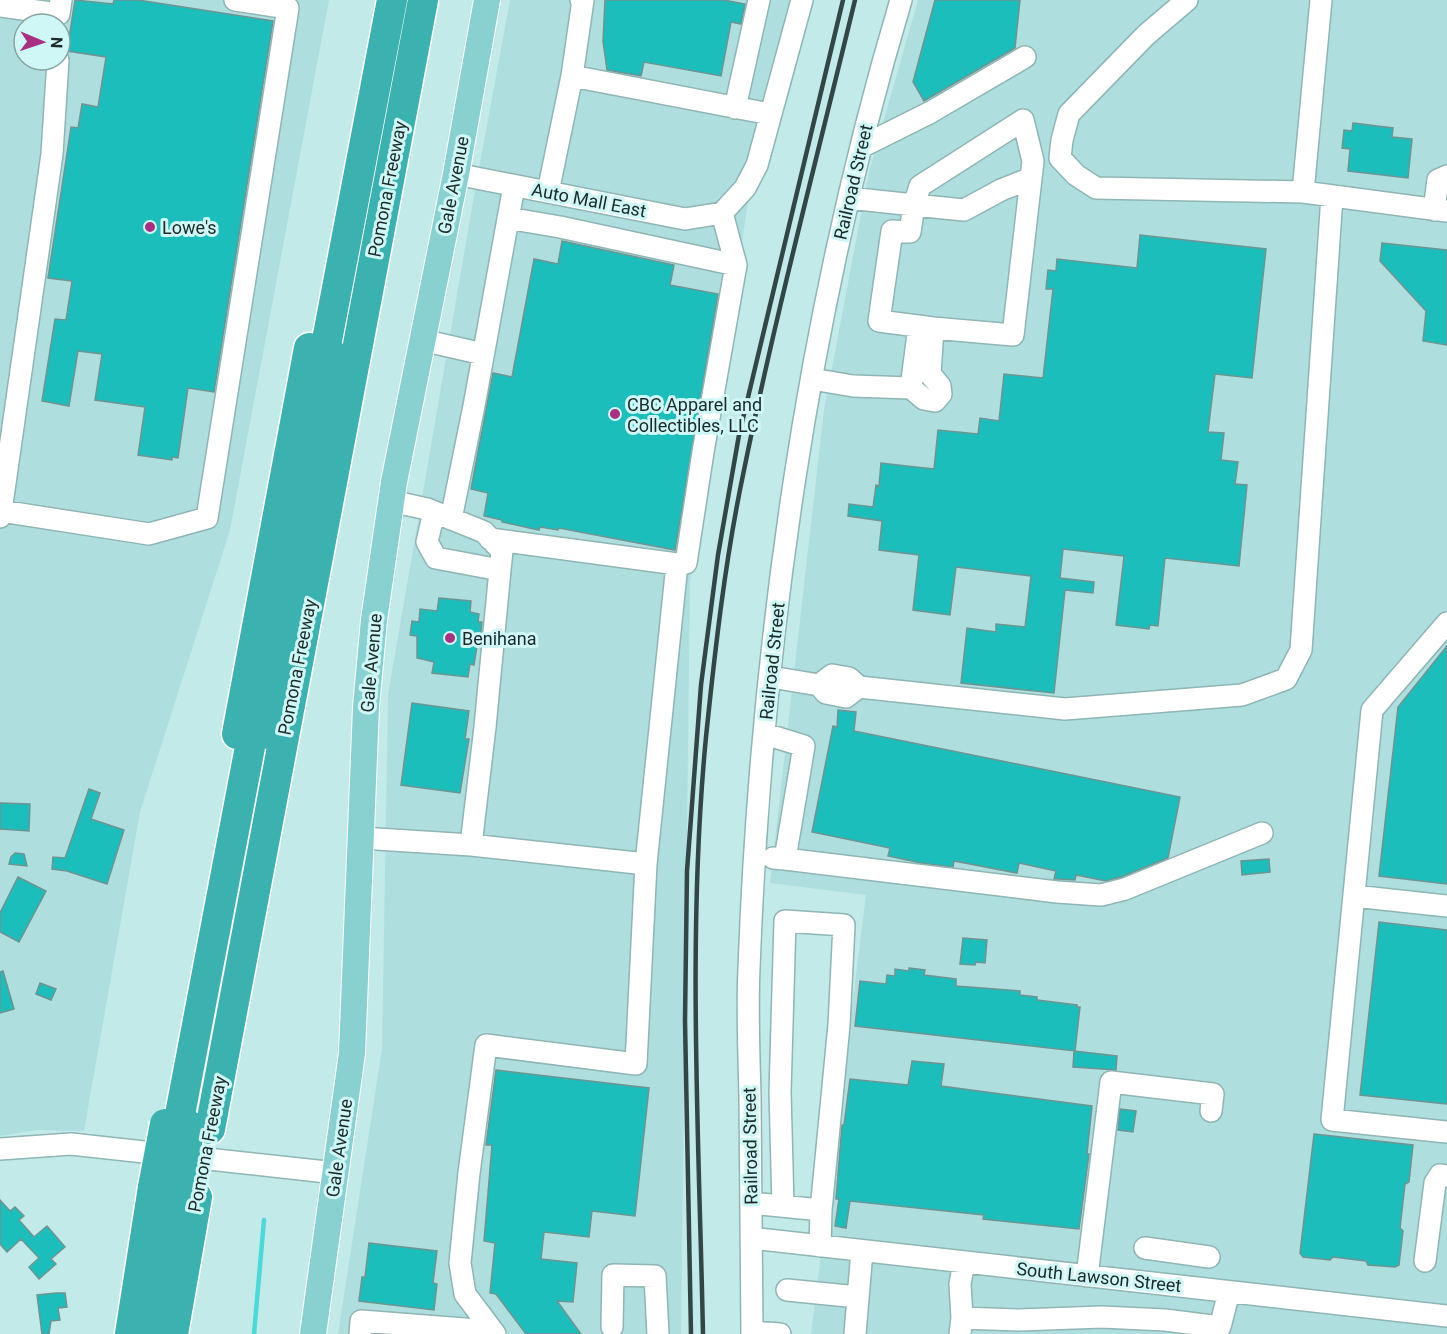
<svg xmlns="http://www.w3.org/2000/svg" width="1447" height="1334" font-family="Roboto,sans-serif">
<rect width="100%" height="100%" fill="#c2eae8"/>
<path fill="#aedfde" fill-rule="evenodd" d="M0 0H329L230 530 140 812 84 1131 37 1130 0 1136ZM24 24H60V60H24Z
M510 0H791L766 84 690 582 681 1334H338L382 1049 388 695 474 196Z
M918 0H1447V1334H811L866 895 770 883 824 410 869 172Z"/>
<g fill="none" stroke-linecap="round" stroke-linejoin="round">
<path stroke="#4bdad8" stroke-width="4.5" d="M254 1334 264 1220"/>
</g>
<path fill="#1cbebc" stroke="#6e9492" stroke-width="1.5" d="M75 0 113 4 114 0H138L273 21 214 392 188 388 178 458 172 457V460L138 455 145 407 95 400 102 354 78 351 69 406 42 401 55 319 66 320 72 281 48 278 71 127 78 128 82 104 98 107 106 57 67 51Z
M605 0H724L745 4 741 24 731 22 721 76 644 62 641 76 607 70 603 41Z
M935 0H1020L1015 48 924 101 913 82Z
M1353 123 1393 128 1392 137 1412 139 1408 178 1348 171 1350 149 1342 148 1344 130 1352 131Z
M1140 235 1266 249 1252 378 1215 374 1208 432 1224 433 1221 460 1238 462 1235 484 1247 485 1239 566 1165 558 1158 626 1150 625 1149 629 1116 625 1124 556 1063 549 1060 578 1094 582 1093 593 1065 590 1054 693 961 683 967 628 996 632V624L1025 627 1031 576 956 567 950 615 913 610 919 555 879 550 882 521 848 516 849 504 873 507 876 485 879 486 881 463 934 469 938 430 978 434 980 418 999 421 1004 374 1043 378 1053 289H1046L1048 270 1056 271 1057 259 1137 268Z
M562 241 674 265 670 285 718 294 675 550 559 528 558 530 540 527 539 530 502 522V520L484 516 488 493 471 489 493 373 512 377 534 259 558 264Z
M1382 243 1447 250V345L1423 341 1426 311 1380 261Z
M439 598 471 601 470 612 479 614 478 622H482L480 640H478L474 665 470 664 468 677 432 673 434 662 417 658V636L410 635 412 621 419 622 420 609 437 611Z
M1447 646V884L1379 876 1398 707Z
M412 703 469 711 465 739H469L460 793 401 785Z
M838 710 856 712 854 731 1180 797 1168 858 1121 877 1106 881 1076 875 1075 880 1058 879H1054L1056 871 1019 863 1017 873 954 861 953 867 921 863 888 856 890 848 812 832 833 726 837 727Z
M89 789 100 793 91 819 124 830 107 884 67 871 52 869 53 857 65 858Z
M0 803 30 804 29 831 0 829Z
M15 853 24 854 27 866 9 864 11 857Z
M1269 859 1270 872 1242 875 1241 861Z
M18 877 46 891 19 942 0 932V913Z
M1379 922 1447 930V1104L1360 1095Z
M963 938 987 940 985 963 976 962 975 965 960 964Z
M909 968 925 970 924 975 956 979V986L1020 991V995L1037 997V1000L1077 1005V1007H1080L1075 1051 855 1026 860 981 886 984 887 975 895 976V969L909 971Z
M3 971 14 1009 0 1013V972Z
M40 983 56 989 51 1000 36 994Z
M1074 1051 1117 1056 1116 1070 1073 1067Z
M912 1061 944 1064 941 1086 1092 1106 1087 1154H1089L1079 1229 983 1219 984 1215 850 1201 846 1228 835 1226 839 1199H836L842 1125H844L850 1079 908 1085Z
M496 1070 649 1088 635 1216 592 1211 589 1237 544 1232 541 1259 577 1263 573 1302 557 1301 581 1334H526L496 1294 490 1293 495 1243 484 1241 492 1145H486Z
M1120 1109 1136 1111 1133 1132 1118 1130Z
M1314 1134 1413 1145 1409 1182 1405 1184 1400 1228 1403 1231 1399 1265 1395 1267 1368 1265 1366 1261 1333 1257 1330 1260 1303 1257 1300 1253Z
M0 1200 10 1211 15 1207 24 1216 19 1220 34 1237 47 1226 65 1247 51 1259 56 1264 39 1279 29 1267 39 1258 21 1239 7 1252 0 1244Z
M369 1243 437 1251 433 1283 437 1284 434 1310 359 1301 362 1277H365Z
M56 1293H65L67 1307 58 1308 60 1320 51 1321 49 1334H42L37 1295Z"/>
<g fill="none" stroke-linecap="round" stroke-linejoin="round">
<defs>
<path id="minor" d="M581 0H583L572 76 770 114
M1187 0 1146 35 1069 114 1062 140 1060 158 1076 175 1096 188 1303 192 1447 211
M0 6 59 14 61 0
M735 108 759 0
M861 147 931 112 1025 57
M456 174 685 219 722 213
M548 192 572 76
M1303 192 1321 0
M1434 210 1438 180 1447 176
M722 213 745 188 757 165 802 0
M722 213 736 265
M508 218 560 227 736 265 703 452 686 563 677 564
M933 328 879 321 892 231 910 232 914 205 964 210 1001 190 1031 178
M422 340 483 354
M812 379 853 386 911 388 924 399 935 401 941 394 940 386 930 374 933 328 1013 335 1033 161 1023 120 920 186 914 205 849 198
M911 388 919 326
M1 511 52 154 58 60
M434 512 427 542 436 558 500 570
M0 517 1 511 149 534 207 518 288 8 235 0
M451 519 474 406 514 186
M1447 623 1372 710 1332 1120 1447 1132
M771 677 819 685 826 693 846 697 859 687 849 678 832 675 819 685
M859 687 1065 709 1242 695 1286 679 1301 650 1332 196
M765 734 804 746 785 859 773 858
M361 838 471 845 485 727 500 570 502 551 484 532 427 509 391 501
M471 845 646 864 677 564 490 539
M785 859 1057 892 1101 895 1125 889 1262 833
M1354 896 1447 906
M0 1149 71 1144 336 1173
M751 1203 821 1210 820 1246
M783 1206 780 1092 785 921 844 925 839 1025 821 1210
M751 1238 1447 1316
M1145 1248 1209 1257
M1425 1261 1435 1183 1440 1175 1447 1176
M1087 1276 1111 1082 1213 1094 1211 1111
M787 1290 858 1297
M962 1318 960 1284 964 1262
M612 1327 613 1275 655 1276 658 1334
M752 1332 780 1334
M360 1334 361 1321 477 1330 486 1323
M495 1334 465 1294 460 1263 469 1173 486 1045 636 1064 646 864
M752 1334C751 1255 750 1176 750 1097 749 1054 747 1011 749 968 761 644 808 311 901 0
M855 1334 862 1251
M960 1334 962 1318 1019 1320 1102 1317 1165 1320 1220 1327 1229 1292"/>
<path id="major" d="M313 1334 352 1053 366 707 374 620 394 482 456 174 487 0"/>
<path id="highway" d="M320 377 392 0
M237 734 309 348
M263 734 334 356
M178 1125 257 710
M210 1129 423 0
M153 1322 179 1189
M130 1334 153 1187
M173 1334 197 1197"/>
</defs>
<use href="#minor" stroke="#8fb5b4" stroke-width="24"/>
<use href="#major" stroke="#fff" stroke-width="28"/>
<use href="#highway" stroke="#fff" stroke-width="33"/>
<use href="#minor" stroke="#fff" stroke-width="21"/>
<use href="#major" stroke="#89d1d0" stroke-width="26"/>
<use href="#highway" stroke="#3bb2b0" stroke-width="30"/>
<path stroke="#334646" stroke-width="4.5" d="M691 1334 685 1021 687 871 701 685 718 555 739 435 843 0
M703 1334C699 1137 687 933 706 737 715 650 725 561 743 475 775 316 817 158 855 0"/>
<defs>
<path id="highway-bridge" d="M153 1187 165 1124
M179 1189 190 1126"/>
</defs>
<use href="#highway-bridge" stroke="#fff" stroke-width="33" stroke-linecap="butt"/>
<use href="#highway-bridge" stroke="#3bb2b0" stroke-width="30"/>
</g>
<g fill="#aa2f83" stroke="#cff7f5" stroke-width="2">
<circle cx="150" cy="227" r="6"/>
<circle cx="615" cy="414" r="6"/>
<circle cx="450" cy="638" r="6"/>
</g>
<g text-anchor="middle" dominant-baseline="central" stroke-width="6" stroke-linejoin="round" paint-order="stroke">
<g font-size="18" fill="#1a2929" stroke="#cff7f5">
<text transform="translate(853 182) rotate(-77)">Railroad Street</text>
<text transform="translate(453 185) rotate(-79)">Gale Avenue</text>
<text transform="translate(387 189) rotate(-79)">Pomona Freeway</text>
<text transform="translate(589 200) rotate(11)">Auto Mall East</text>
<text transform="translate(772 661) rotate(-84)">Railroad Street</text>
<text transform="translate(371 663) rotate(-85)">Gale Avenue</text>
<text transform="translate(297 667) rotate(-79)">Pomona Freeway</text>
<text transform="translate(207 1144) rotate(-79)">Pomona Freeway</text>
<text transform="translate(750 1146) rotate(-91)">Railroad Street</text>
<text transform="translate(339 1148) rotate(-82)">Gale Avenue</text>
<text transform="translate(1099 1277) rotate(6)">South Lawson Street</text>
</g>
<g font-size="18" fill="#1a2929" stroke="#cff7f5" text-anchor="start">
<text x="162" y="227">Lowe's</text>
<text x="627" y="404">CBC Apparel and<tspan x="627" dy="21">Collectibles, LLC</tspan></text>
<text x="462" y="638">Benihana</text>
</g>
</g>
<g transform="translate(42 42) rotate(92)"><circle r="28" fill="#cff7f5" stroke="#87a5a3" stroke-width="1.5"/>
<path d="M0-4.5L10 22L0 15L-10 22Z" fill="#aa2f83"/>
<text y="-9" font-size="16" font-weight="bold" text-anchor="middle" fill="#1a2929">N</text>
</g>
</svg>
